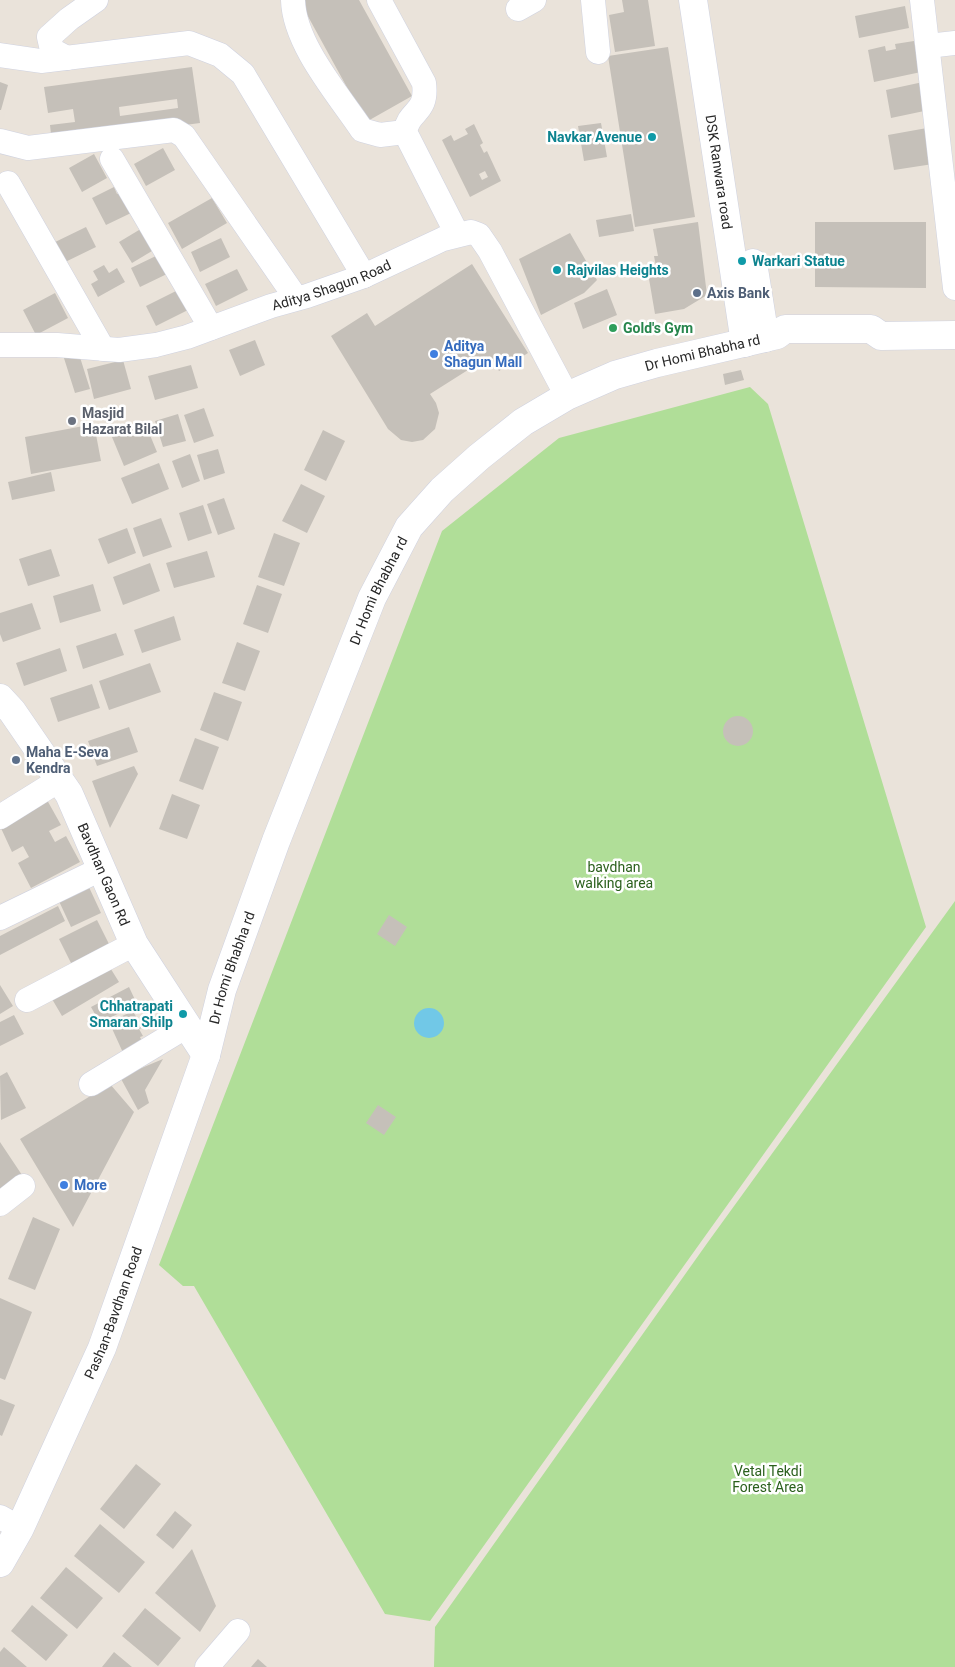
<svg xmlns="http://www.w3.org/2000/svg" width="955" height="1667" font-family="Roboto,sans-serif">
<rect width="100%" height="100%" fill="#eae3da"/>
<path fill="#b0de98" d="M750 387 768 404 926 927 430 1621 385 1614 194 1286H183L159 1265 442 531 559 438Z
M955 901V1667H434L435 1627 708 1242Z"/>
<path fill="#71c8e7" d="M414 1023a15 15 0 1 1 30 0a15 15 0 1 1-30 0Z"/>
<path fill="#c5c0b9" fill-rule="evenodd" d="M299 0H359L412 96 366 122Z
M622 0H648L655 46 615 52 609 15 624 12Z
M905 6 909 28 859 38 855 16Z
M914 41 921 72 874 82 868 50 885 46 886 51 896 49 895 44Z
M668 47 695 217 635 227 608 56Z
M192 67 200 123 52 143 50 125 75 122 73 109 48 113 44 87ZM177 99 178 108 120 116 119 107Z
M0 82 8 85 1 110H0Z
M923 82 929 110 891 118 886 90Z
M601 123 607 157 584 161 578 126Z
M474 124 483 143 480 145 484 153 487 151 501 181 470 197 442 140 451 135 454 141 468 134 465 129ZM485 171 488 177 482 180 479 174Z
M927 128 933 164 894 170 888 135Z
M163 148 175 170 146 186 134 164Z
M94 154 107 178 82 192 69 168Z
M114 187 117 194 121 192 131 213 106 225 92 198Z
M212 198 227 223 182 249 168 223Z
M631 214 634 231 599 237 596 220Z
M698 222 707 295 684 309 655 314 648 273 657 272 654 256H658L653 229Z
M815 222H926V288L815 287Z
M86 227 96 247 59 265 49 245Z
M144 227 157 248 132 263 119 242Z
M570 233 597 280 584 293 541 315 519 259Z
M221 238 230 257 200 272 191 252Z
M160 254 169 273 140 287 131 268Z
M472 264 528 353 499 371 490 356 430 394 436 403 439 413 435 429 423 440 412 442 401 440 388 429 331 336 367 313 375 326Z
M104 265 109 273 117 268 125 282 98 297 91 284 98 280 93 271Z
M237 269 248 290 216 306 205 284Z
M182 288 192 308 156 326 146 306Z
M607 289 617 315 583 329 574 303Z
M55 293 68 318 36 335 23 310Z
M255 340 265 365 240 376 229 350Z
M78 351 90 389 75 393 63 355Z
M123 360 131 389 94 399 87 369Z
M191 365 198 388 155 400 148 376Z
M741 370 744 380 725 385 723 374Z
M204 408 214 436 194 443 184 415Z
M178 414 186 441 163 447 155 421Z
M145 423 157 452 124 466 112 437Z
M94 424 101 461 31 474 25 437Z
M323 430 345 441 326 481 304 470Z
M218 449 225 473 204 480 197 455Z
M190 454 200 481 182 488 172 461Z
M159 463 169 489 132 504 121 478Z
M51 472 55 491 12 500 8 482Z
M301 484 325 496 307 533 282 521Z
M224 498 235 529 218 535 207 504Z
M203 505 212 533 188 541 179 513Z
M161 518 172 547 143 557 133 528Z
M127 528 136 553 108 564 98 539Z
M274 533 300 543 284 586 258 577Z
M51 549 60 576 28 586 19 559Z
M207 551 215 577 174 588 166 563Z
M150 563 160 591 123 605 113 577Z
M93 584 101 611 60 623 53 596Z
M257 585 282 594 268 633 243 624Z
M32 603 41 629 3 642 0 634V613Z
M174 616 181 640 142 653 134 630Z
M116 633 124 655 83 669 76 646Z
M237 642 260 651 245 691 222 683Z
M60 648 67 671 24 686 16 663Z
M150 663 161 692 109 710 99 681Z
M92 684 100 708 58 722 50 698Z
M214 692 242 702 228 741 200 730Z
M723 731a15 15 0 1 1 30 0a15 15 0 1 1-30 0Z
M129 727 138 752 97 766 88 741Z
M195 738 219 747 203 790 179 781Z
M134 766 138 774 110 828 92 781Z
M172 794 200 805 187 839 159 829Z
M47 800 61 825 49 831 55 842 66 836 80 862 31 888 18 863 29 857 23 846 12 852 0 826Z
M88 885 101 913 71 927 58 899Z
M58 906 65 921 0 955V936Z
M389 915 407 927 395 946 377 934Z
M97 920 113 952 75 971 59 939Z
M109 966 119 982 62 1016 52 999Z
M0 985 13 1006 0 1014Z
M129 987 137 1004 100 1023 91 1007Z
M133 1011 142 1028 139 1029 143 1036 140 1037 145 1048 125 1057 109 1022Z
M14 1015 24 1034 0 1046V1022Z
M163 1059 145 1090 149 1103 138 1110 120 1077Z
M7 1072 26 1108 1 1120 0 1076Z
M110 1084 134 1112 73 1227 20 1139Z
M378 1105 396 1117 384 1135 366 1123Z
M0 1142 22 1175 0 1189Z
M33 1217 60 1229 35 1290 8 1279Z
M0 1298 32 1312 5 1380 0 1378Z
M0 1399 15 1405 2 1436 0 1435Z
M136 1464 161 1484 124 1529 100 1509Z
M175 1511 192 1525 173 1549 156 1535Z
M100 1524 145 1562 119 1593 74 1556Z
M192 1549 216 1606 200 1632 155 1593Z
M66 1567 103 1598 77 1629 40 1598Z
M32 1605 68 1635 46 1661 11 1631Z
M145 1608 181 1638 158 1666 122 1636Z
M4 1647 27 1667H0V1652Z
M114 1652 132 1667H102Z
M258 1659 267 1667H251Z"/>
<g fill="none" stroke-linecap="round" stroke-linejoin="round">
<defs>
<g id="minor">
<path d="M293 0C294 44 338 94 362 130L380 135 405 132"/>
<path d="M379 0 424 83C428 114 409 109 405 132L457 234"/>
<path d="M593 0 598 52"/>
<path d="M922 0 955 288"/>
<path d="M518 9 534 0"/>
<path d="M928 46 955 43"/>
<path d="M0 55 41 61 189 43 220 55 243 74 364 276"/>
<path d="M67 58 52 50 49 37 69 19 96 0"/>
<path d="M0 141 28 148 174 130 184 136 296 298"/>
<path d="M112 159 211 328"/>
<path d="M8 183 103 349"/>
<path id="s1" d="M0 345H57L119 350 156 345 187 337 271 306 307 296 364 276 443 239 471 232 479 235 490 251 567 396"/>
<path d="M0 817 61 779"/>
<path d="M0 918 101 869"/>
<path d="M27 1000 134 944"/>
<path d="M91 1084 187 1026"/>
<path d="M0 1204 23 1186"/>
<path d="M0 1517 20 1528"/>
<path d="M207 1667 238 1631"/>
</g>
<g id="tertiary">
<path id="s2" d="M693 0 745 343"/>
<path d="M753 263 765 338"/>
<path id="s3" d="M0 698 12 711 69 794 134 944 206 1055"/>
</g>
<g id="secondary">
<path id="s4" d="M0 1563 20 1528 102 1348 206 1055 222 990 276 841 372 598 409 527 442 490 479 457 523 422 567 396 615 375 657 363 777 335 785 329H871L881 336 955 335"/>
</g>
</defs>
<use href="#minor" stroke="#cfd2e0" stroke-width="25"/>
<use href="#tertiary" stroke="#cfd2e0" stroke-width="29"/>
<use href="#secondary" stroke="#cfd2e0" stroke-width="29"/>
<use href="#minor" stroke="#fff" stroke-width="24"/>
<use href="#tertiary" stroke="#fff" stroke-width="28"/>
<use href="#secondary" stroke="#fff" stroke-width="28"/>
</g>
<g fill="#0f9aa8" stroke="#fff" stroke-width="2">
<circle cx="652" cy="137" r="5"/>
<circle cx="742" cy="261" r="5"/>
<circle cx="557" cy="270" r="5"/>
<circle cx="183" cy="1014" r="5"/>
</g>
<g fill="#5c6f8a" stroke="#fff" stroke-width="2">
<circle cx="697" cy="293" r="5"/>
<circle cx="16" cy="760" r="5"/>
</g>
<circle fill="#2e9e5b" stroke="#fff" stroke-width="2" cx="613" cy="328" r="5"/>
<g fill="#3f7fe0" stroke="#fff" stroke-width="2">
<circle cx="434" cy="354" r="5"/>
<circle cx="64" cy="1185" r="5"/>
</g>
<circle fill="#6b7280" stroke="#fff" stroke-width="2" cx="72" cy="421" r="5"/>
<g text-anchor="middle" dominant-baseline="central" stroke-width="5" stroke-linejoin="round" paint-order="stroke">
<g font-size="14" font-weight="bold" fill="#0d838f" stroke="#fff" text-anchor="end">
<text x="642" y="137">Navkar Avenue</text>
<text x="752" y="261" text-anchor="start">Warkari Statue</text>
<text x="567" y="270" text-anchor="start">Rajvilas Heights</text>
<text x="173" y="1006">Chhatrapati<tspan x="173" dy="16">Smaran Shilp</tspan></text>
</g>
<g font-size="14" fill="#282828" stroke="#fff">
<text stroke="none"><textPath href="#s2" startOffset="174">DSK Ranwara road</textPath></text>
<text stroke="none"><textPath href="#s1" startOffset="342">Aditya Shagun Road</textPath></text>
<text stroke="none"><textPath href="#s4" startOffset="1465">Dr Homi Bhabha rd</textPath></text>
<text stroke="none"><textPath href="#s4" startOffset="1045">Dr Homi Bhabha rd</textPath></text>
<text stroke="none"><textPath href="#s3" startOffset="206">Bavdhan Gaon Rd</textPath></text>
<text stroke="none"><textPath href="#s4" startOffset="640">Dr Homi Bhabha rd</textPath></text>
<text stroke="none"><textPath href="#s4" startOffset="275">Pashan-Bavdhan Road</textPath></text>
</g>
<g font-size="14" font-weight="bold" fill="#4e5e75" stroke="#fff" text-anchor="start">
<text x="707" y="293">Axis Bank</text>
<text x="26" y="752">Maha E-Seva<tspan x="26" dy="16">Kendra</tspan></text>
</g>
<g font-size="14" font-weight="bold" fill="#27864d" stroke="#fff" text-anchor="start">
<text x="623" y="328">Gold's Gym</text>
</g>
<g font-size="14" font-weight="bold" fill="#366cbe" stroke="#fff" text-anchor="start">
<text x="444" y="346">Aditya<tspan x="444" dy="16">Shagun Mall</tspan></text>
<text x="74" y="1185">More</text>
</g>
<g font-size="14" font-weight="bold" fill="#5b616d" stroke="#fff" text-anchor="start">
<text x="82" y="413">Masjid<tspan x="82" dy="16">Hazarat Bilal</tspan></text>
</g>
<g font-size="14" fill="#2b601d" stroke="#fff">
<text x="614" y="867">bavdhan<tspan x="614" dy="16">walking area</tspan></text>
<text x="768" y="1471">Vetal Tekdi<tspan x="768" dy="16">Forest Area</tspan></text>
</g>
</g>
</svg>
